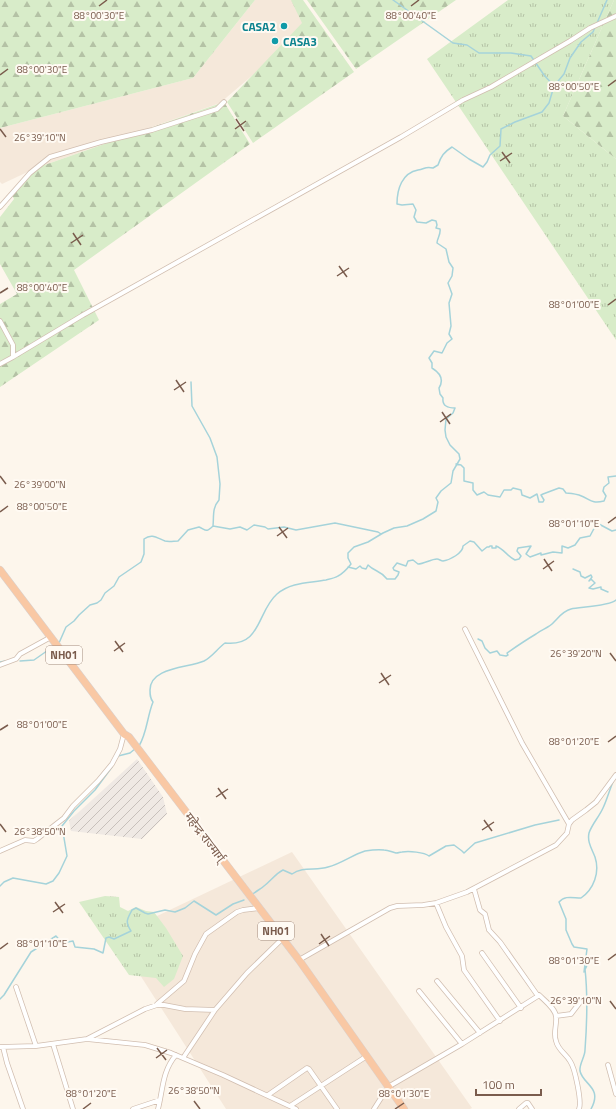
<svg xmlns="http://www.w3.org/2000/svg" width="616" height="1109" font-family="'Titillium Web','Noto Sans Devanagari',sans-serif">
<defs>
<pattern id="industrial-furrows" width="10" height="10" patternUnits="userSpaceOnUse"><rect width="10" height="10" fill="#efe9e4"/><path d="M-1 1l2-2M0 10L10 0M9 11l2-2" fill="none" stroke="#c7c0bb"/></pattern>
<pattern id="grass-tufts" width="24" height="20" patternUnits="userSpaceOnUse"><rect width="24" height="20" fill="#d8ecc9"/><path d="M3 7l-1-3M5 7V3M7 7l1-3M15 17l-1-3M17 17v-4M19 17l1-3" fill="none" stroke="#b4c2a5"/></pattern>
<pattern id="forest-firs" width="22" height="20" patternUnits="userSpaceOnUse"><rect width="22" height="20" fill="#d8ecc9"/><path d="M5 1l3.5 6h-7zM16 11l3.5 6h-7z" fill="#b4c2a5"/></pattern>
</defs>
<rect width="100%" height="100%" fill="#fdf6ec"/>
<path fill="#f5e8da" d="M255 0H297L311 25 220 103 36 168 2 184 0 182V128L193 78Z
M292 852 472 1108 470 1109H226L115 936Z"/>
<path fill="url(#industrial-furrows)" d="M137 759 163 797 167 814 142 839 71 831 69 821Z"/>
<path fill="url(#grass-tufts)" d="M508 0H614L563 116 616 159V340L427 59Z
M105 896 119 897 120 907 128 911 136 907 146 911 154 912 166 928 183 956 174 979 164 987 156 978 129 975 79 902Z"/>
<path fill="url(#forest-firs)" d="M0 0H255L193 78 0 128Z
M291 0H303L354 72 253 143 227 102 302 23Z
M307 0H456L356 69Z
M614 0H616V159L563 116Z
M224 102 250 144 74 270 99 320 0 387V304L17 294 0 264V217L14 199 12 195 36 168Z"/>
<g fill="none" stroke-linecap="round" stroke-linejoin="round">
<path stroke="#a5d3da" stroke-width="1.5" d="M393 0 453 43 467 45 479 53H511L531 56 544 75 554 86
M597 23 607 0
M456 464 461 465 464 468V481L473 483V490L477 495 484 492 488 495 500 497 504 490H511L513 488 521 490 522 495 530 498 537 494 539 502H543L544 500 541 495 543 494 559 488 563 489 566 493C570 493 575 494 579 495 591 499 590 504 604 501L606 496 603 491 604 487 609 483 608 477 616 476
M213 526 230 529 240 527 247 530 254 525 265 527 268 529 284 527 296 530 335 523 378 532 381 534
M348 567 356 569 360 566 362 568 366 569 368 565C375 572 380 570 387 579H395L398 575 399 572 394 570 393 568 397 563 406 566 408 561 413 560 418 564C424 564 431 559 437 559 439 559 441 561 443 561 450 560 463 553 463 546L470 541 474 542 482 551 487 547H489L490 546H492V548H496V546C504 549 507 556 515 560L519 559 521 556 517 551 518 548 531 546 526 554 530 557 541 553V555L553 552 562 553V546L568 548 575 545 580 538 590 536 597 523 612 531 616 530
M573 569 580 572 581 576 585 578 591 575
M591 575 592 577 589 581 591 579 595 583 589 588 593 589 601 587V589L608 592
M478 639 482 641 485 648 490 653 497 651 500 655 506 656 508 655 507 653C517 646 526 640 536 634 542 629 549 628 554 622 559 617 563 611 571 609 581 607 610 606 616 600
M59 643 66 627 74 621 79 615 90 605 97 603 101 600 105 593 114 586 119 577 141 562 144 554V539C152 533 157 538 165 541 169 542 174 541 178 541L188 530 199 527C206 530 206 533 213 526 214 516 212 508 219 500L220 484 217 457 210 438 192 406 191 382
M20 661 34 660 54 646
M0 662 5 661
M139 746C147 733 147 717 153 702 150 698 150 695 150 690 150 667 188 668 204 661 212 657 218 648 225 643 262 647 257 611 277 594 291 582 309 583 326 580 330 579 335 578 338 576 344 573 347 569 351 564L348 558V553L354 547 368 542 383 533 394 528 407 526 423 519 436 511 438 502 436 498 441 491 451 483 453 471 460 459 459 454 450 445 446 437 445 430 446 419 453 413 455 408C448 408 442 406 443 398L440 394 439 388C444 380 440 373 432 368V363L429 358 434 351 442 353 447 343 452 339 449 334 451 326 449 303 452 294 448 283 452 276 453 268 449 262 446 249 437 243C437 238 441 235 440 229L436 228 437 225 436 221 432 220 426 223 417 222 414 217 416 210 413 204 402 205 397 204C397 189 402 173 418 170 425 169 425 166 433 168L438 165C441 156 444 152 452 147L469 159 483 167 487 162 490 155 500 146 501 129 515 122 542 112 549 103 554 86 564 74 570 58 581 42 593 32 595 27
M118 756 130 753 136 748
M0 886 4 882 13 878 46 884 53 881 59 873 67 856 62 826 74 811 95 790 112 767
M253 894C256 891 261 889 264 886 271 881 275 874 283 870L292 874C303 866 316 871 328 867 341 864 352 855 365 851 371 850 378 849 384 850 388 850 392 852 396 853 400 853 398 852 402 852 409 851 424 852 429 856L446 846 454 845 462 851 464 853 475 843 535 825 559 820
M0 999 4 995 31 952 56 936 62 943 73 941 75 947 94 949 103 953 106 938 109 937 114 939 131 931C125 922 127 919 132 910L136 908 145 913 148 914 165 910 175 912 185 908 194 901 216 915 233 904 244 900
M591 1109C603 1087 583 1085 580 1071 579 1064 585 1057 585 1050 587 1023 588 996 585 969L588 963 584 972 587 949 574 947 572 944 566 930V919L559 902C565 895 573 898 581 898 594 889 600 872 595 857 592 849 587 842 589 833 592 824 599 817 603 808 607 800 609 791 613 782"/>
<defs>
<path id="minor" d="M0 207 30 173 50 157 101 142 152 130 217 109 224 102
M0 321 13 345V357L0 364
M13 357 83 315 401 137 463 100 491 87 570 41 590 28 616 16
M465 629 522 743 569 824
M0 665 16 659 20 654 51 637
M0 851 25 840 34 841 37 839 64 818 73 806 98 781 112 764 120 749 124 734
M436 903 446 927 462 956 464 970 500 1021
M482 953 521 1008
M299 960 390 908 397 906 423 905 436 903 467 892 556 845 567 833 569 824 572 820 586 810 596 802 616 775
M437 981 480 1033
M16 987 36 1046
M419 991 462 1044
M539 995C545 1001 556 1009 556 1017 557 1025 553 1033 556 1041 558 1050 566 1054 570 1061 575 1068 582 1102 579 1109
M157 1004 184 981 195 954 206 934 237 912 243 910 259 908
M556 1016 571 1014 581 1001
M87 1039 145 1045 171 1053 223 1075 296 1109
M53 1044 73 1109
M0 1047 36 1046 87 1039 145 1009 157 1005H164L185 1009 215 1010 247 973 282 939
M3 1047 7 1063 23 1109
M183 1058 215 1010
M608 1065 616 1094
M268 1095 307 1068 309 1069 337 1109
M290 1106 367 1056
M133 1109 160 1100
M158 1109C163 1090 162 1071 176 1055
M374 1109 388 1087 462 1044 538 996 500 942 489 930 485 914 480 910 474 889
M519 1109 526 1103H528L532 1109"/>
<path id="trunk" d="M0 570 124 734 129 737 299 960 404 1109"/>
</defs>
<use href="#minor" stroke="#d1beb0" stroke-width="5.5"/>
<use href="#trunk" stroke="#dad1cd" stroke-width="8"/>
<use href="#minor" stroke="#fff" stroke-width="4"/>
<use href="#trunk" stroke="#f9c8a4" stroke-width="7"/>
</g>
<path fill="none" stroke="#7a5c4d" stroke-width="1.5" d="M99 6 107 0M411 6 419 0M0 75 8 69M608 86 616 80M236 119 244 131M0 129 6 137M235 129 246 121M502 152 510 163M500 161 512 153M73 233 81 245M71 243 83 235M339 266 347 277M337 276 349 268M0 293 8 288M608 305 616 299M176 380 184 392M174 390 186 382M442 412 450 424M440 422 451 414M0 476 6 484M0 512 8 506M608 523 616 517M279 527 287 538M277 536 288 528M544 559 552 571M543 569 554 561M115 641 123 652M114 651 125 643M610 653 616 661M381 673 389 685M379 683 391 675M0 730 8 725M608 742 616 736M218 788 226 799M216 797 228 789M484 820 492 831M0 824 6 832M482 830 494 822M55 902 63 913M53 912 65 904M321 934 329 946M319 944 330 936M0 949 8 943M608 960 616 954M610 1001 616 1009M157 1048 166 1060M156 1058 167 1050M194 1101 200 1109M83 1109 91 1103M395 1109 404 1103"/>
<g fill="#0f9aa8" stroke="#fffaf3" stroke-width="1.5">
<circle cx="284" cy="26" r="4"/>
<circle cx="275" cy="41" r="4"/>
</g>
<g text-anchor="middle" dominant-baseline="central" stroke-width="4" stroke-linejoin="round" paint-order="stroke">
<g fill="#fffaf3" stroke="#a28b7f" stroke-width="1">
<rect x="46" y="646" width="36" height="18" rx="3"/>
<rect x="258" y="922" width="36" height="18" rx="3"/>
</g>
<g font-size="11" font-weight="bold" fill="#7a5c4d">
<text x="64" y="655">NH01</text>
<text x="276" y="931">NH01</text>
</g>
<g font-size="12" font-weight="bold" fill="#0d838f" stroke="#fffaf3" text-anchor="end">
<text x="276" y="26">CASA2</text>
<text x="283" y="41" text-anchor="start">CASA3</text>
</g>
<g font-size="12" fill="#7a5c4d" stroke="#fffaf3">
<text transform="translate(205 837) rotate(53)">महेन्द्र राज्मार्ग्</text>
</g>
</g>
<g font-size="10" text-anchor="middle" fill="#7a5c4d" stroke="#fffaf3" stroke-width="4" stroke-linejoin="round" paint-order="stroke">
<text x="99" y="19">88°00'30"E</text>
<text x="411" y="19">88°00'40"E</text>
<text x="42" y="73">88°00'30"E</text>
<text x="574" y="90">88°00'50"E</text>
<text x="40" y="141">26°39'10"N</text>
<text x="42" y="291">88°00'40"E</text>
<text x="574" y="308">88°01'00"E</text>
<text x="40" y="488">26°39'00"N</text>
<text x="42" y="510">88°00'50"E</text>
<text x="574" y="527">88°01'10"E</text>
<text x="576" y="657">26°39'20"N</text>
<text x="42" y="728">88°01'00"E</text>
<text x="574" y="745">88°01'20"E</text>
<text x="40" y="835">26°38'50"N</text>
<text x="42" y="947">88°01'10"E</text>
<text x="574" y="964">88°01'30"E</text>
<text x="576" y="1004">26°39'10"N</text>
<text x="194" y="1094">26°38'50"N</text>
<text x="91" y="1097">88°01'20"E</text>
<text x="404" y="1097">88°01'30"E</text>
</g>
<path d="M476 1089v6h65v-6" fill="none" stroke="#7a5c4d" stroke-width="2"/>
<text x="482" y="1089" font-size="12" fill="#7a5c4d" stroke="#fffaf3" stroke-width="3" paint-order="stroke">100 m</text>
</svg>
